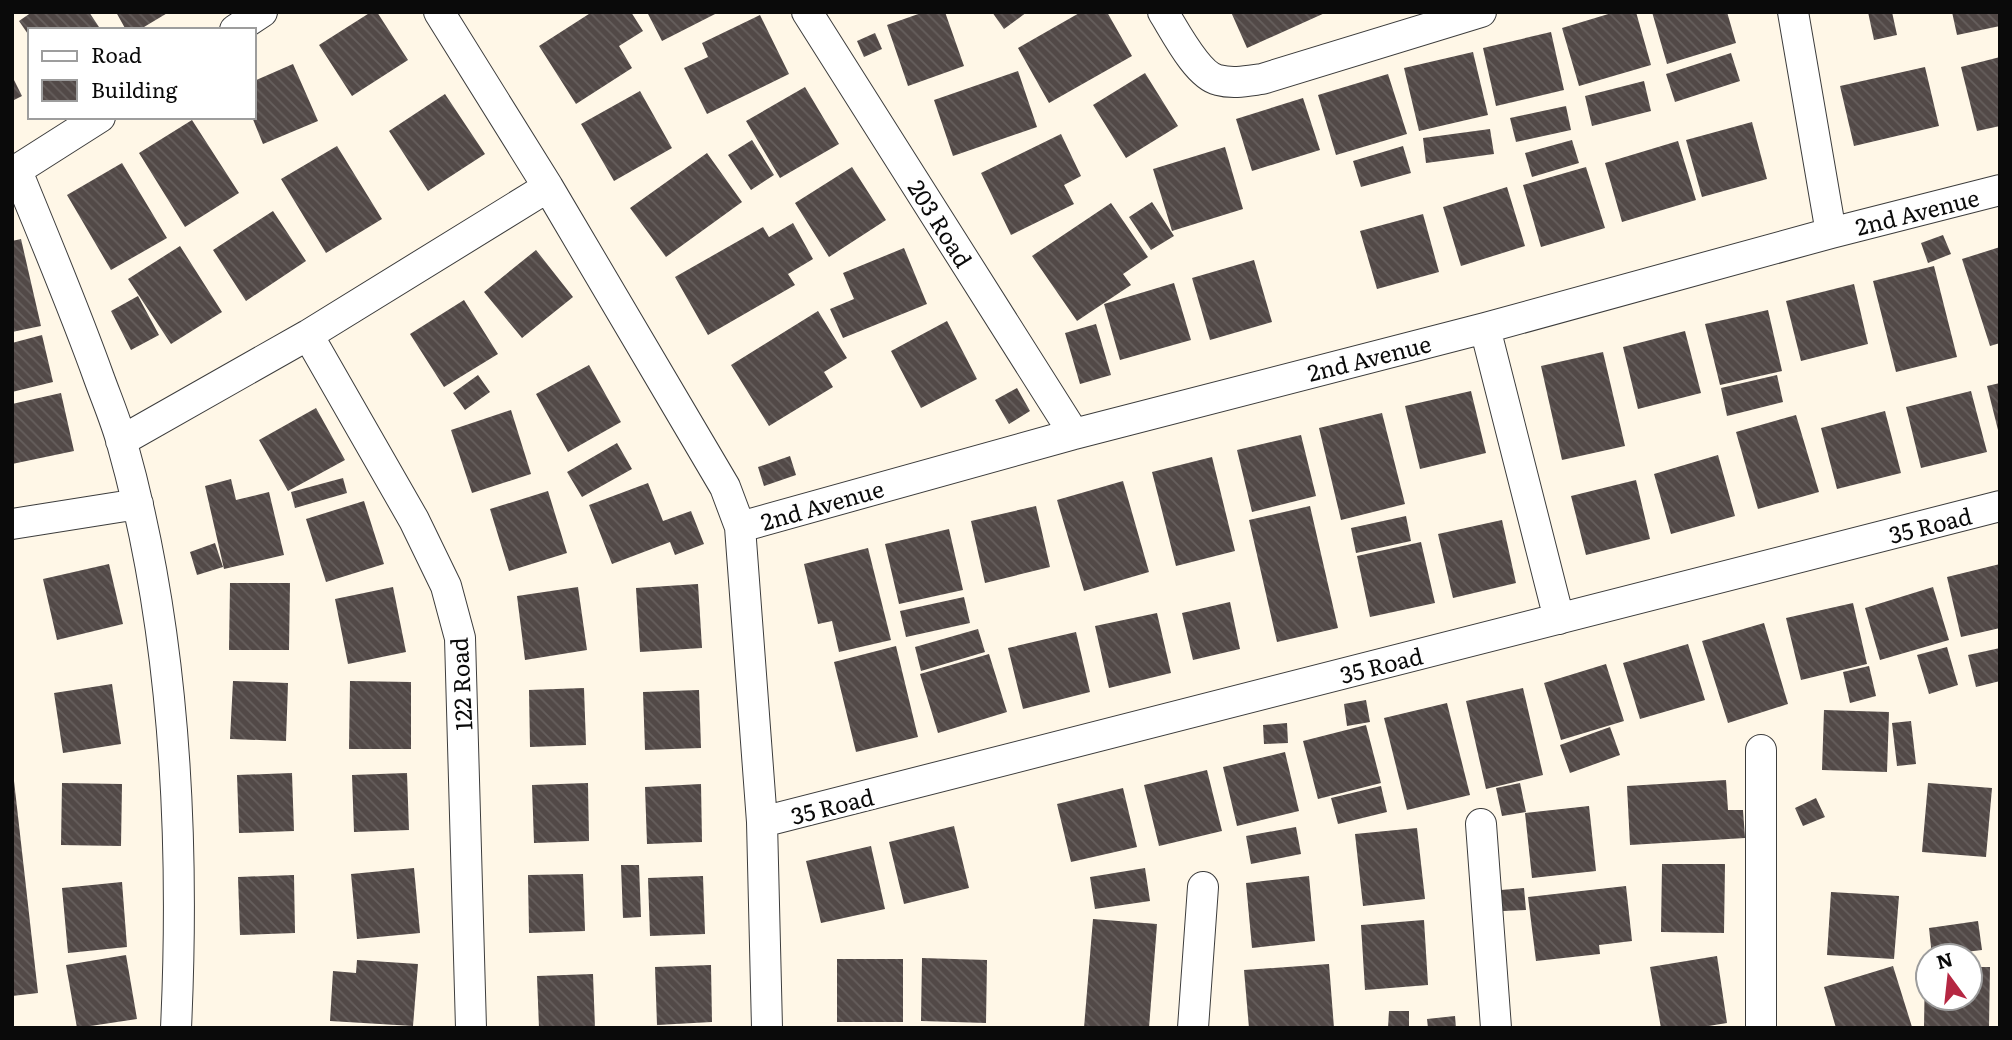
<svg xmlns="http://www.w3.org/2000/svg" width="2012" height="1040" font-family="Literata,serif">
<defs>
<pattern id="building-back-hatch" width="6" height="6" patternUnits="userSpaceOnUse" patternTransform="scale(1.75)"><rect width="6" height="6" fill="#524947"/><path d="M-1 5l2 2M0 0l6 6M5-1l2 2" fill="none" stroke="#665f5d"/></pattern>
</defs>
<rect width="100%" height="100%" fill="#fff7e7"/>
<path fill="url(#building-back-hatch)" d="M32 12H89L101 30H30V37L19 21Z
M116 12H169L139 30H126Z
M371 12H377L408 60 352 96 319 45Z
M592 12H631L643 31 619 46 632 68 576 104 539 46Z
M647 12H719L662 41Z
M924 12H945L964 66 908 86 887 25Z
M992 12H1027L1004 29Z
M1081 12H1107L1132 56 1049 103 1018 48Z
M1231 12H1327L1247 48Z
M1615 12H1636L1651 65 1579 86 1562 28Z
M1652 12H1727L1736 43 1667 64Z
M1868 12H1892L1897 35 1874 40Z
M1952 12H2000V26L1957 35Z
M760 15 789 74 707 114 684 68 708 57 702 43Z
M1551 32 1564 90 1496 106 1483 48Z
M875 33 882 49 864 57 857 41Z
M1473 52 1488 115 1419 131 1404 68Z
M1731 53 1740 81 1675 102 1666 74Z
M2000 57V126L1977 131 1961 67Z
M293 64 318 121 263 144 252 117H254V81Z
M1925 67 1939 126 1854 146 1840 86Z
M1018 71 1037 127 953 156 934 100Z
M1145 73 1178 126 1126 158 1093 105Z
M1388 74 1407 134 1336 155 1318 95Z
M12 76 22 96 12 101Z
M1644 81 1651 111 1592 126 1585 96Z
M805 87 839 144 780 178 746 121Z
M640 91 672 148 614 181 581 124Z
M445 94 485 154 428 191 389 131Z
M1303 98 1320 150 1252 171 1236 119Z
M1566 106 1571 130 1516 142 1510 118Z
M192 120 239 193 185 227 139 153Z
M1752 122 1767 179 1702 197 1686 140Z
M1490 129 1494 154 1426 163 1423 138Z
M1061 134 1081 176 1064 185 1074 204 1011 235 981 173Z
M752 140 774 175 751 190 728 155Z
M1572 140 1579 163 1532 177 1525 153Z
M1678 141 1696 200 1622 222 1605 163Z
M337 146 382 219 326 253 281 179Z
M1403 146 1411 173 1361 187 1353 161Z
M1225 147 1243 209 1172 231 1153 169Z
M707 153 742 202 666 257 630 208Z
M122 163 167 238 111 270 67 195Z
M852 167 886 220 829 257 795 203Z
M1586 167 1605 228 1541 247 1523 185Z
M1507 187 1525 246 1461 266 1443 207Z
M1152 202 1174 236 1151 250 1129 217Z
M1111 203 1148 257 1123 274 1131 285 1077 321 1032 256Z
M273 211 306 261 246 301 213 250Z
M1423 214 1439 272 1377 289 1360 231Z
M793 223 813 259 788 274 795 285 708 335 675 277 763 227 769 237Z
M1943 235 1951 254 1928 263 1921 243Z
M21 239 41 326 12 332V241Z
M180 246 222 312 171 344 128 279Z
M2000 247V343L1990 346 1962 259Z
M904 248 927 304 843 338 830 309 854 299 843 273Z
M536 250 573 297 522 338 484 292Z
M1254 260 1272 322 1210 340 1192 278Z
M1934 266 1957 357 1896 372 1873 281Z
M1174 283 1191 340 1120 360 1104 304Z
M1854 284 1868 344 1801 361 1786 301Z
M138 296 159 335 131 350 111 311Z
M464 300 498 354 444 387 410 334Z
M1768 310 1782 371 1720 385 1705 324Z
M818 311 847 358 824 372 833 387 769 426 731 365Z
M947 321 977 379 921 408 891 351Z
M1096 324 1111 375 1080 384 1065 333Z
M1685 331 1701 393 1638 409 1623 347Z
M42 335 53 382 12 392V343Z
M1603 352 1625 446 1562 460 1541 366Z
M589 365 621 422 568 452 536 394Z
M478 375 490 392 465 410 453 393Z
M1777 375 1783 402 1727 416 1721 388Z
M2000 383V434H1999L1987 386Z
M1017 388 1030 411 1009 424 995 400Z
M1471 391 1486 453 1420 469 1405 406Z
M1971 391 1987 452 1921 468 1906 407Z
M61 393 74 451 12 464V404Z
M316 408 345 460 288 491 259 440Z
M511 410 531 474 472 493 451 430Z
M1885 411 1901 473 1837 489 1821 428Z
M1382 413 1405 504 1341 520 1319 428Z
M1796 415 1819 492 1758 509 1736 432Z
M1301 435 1316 496 1252 512 1237 450Z
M617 443 632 469 582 497 567 472Z
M1718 455 1735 516 1671 534 1654 474Z
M790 456 796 475 764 486 758 467Z
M1212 457 1235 551 1176 566 1152 472Z
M343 478 347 493 295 508 291 492Z
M231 479 236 500 269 492 284 555 224 569 205 486Z
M1636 480 1650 539 1586 555 1571 496Z
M1123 481 1149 572 1084 591 1057 500Z
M648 483 663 521 691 511 704 544 675 555 670 542 612 564 589 505Z
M548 491 567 553 509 571 490 509Z
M364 501 384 564 326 582 306 519Z
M1036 506 1050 567 985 583 971 521Z
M1310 506 1338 628 1277 642 1249 520Z
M1406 516 1411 541 1356 553 1351 528Z
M1502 520 1516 583 1453 598 1438 534Z
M949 529 963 590 899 604 885 544Z
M1421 542 1435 603 1370 617 1357 556Z
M215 543 223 567 197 575 190 552Z
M868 548 891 640 839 652 832 621 818 624 804 564Z
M109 564 123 624 57 640 43 579Z
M2000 564V628L1961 637 1947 577Z
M230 583H290L289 650H229Z
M698 584 702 648 640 652 636 588Z
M393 587 406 652 348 664 335 599Z
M578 587 587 650 525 660 517 596Z
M1933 587 1949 640 1880 660 1865 608Z
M964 597 970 623 906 637 900 611Z
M1230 602 1240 649 1193 660 1182 613Z
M1853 603 1867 664 1801 680 1786 618Z
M1157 613 1171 673 1109 688 1095 626Z
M1764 623 1788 704 1728 723 1702 641Z
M978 629 985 652 921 671 915 647Z
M1076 632 1090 692 1023 709 1008 648Z
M1688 644 1705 700 1640 719 1623 663Z
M896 646 918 737 856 752 834 662Z
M1947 647 1958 685 1929 694 1917 655Z
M2000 648V681L1976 687 1968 655Z
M989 654 1007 712 938 733 920 674Z
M1606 664 1624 721 1561 740 1544 683Z
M1869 666 1876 696 1850 703 1843 672Z
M233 681 288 683 286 741 230 739Z
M350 681 411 682V749H349Z
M112 684 121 744 63 753 54 693Z
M584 688 586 745 530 747 529 690Z
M1523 688 1543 775 1486 789 1466 701Z
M699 690 701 748 645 750 643 692Z
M1366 700 1370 722 1347 726 1344 704Z
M1447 703 1470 795 1407 810 1384 718Z
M1824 710 1889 712 1887 772 1822 770Z
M1911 721 1916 764 1897 766 1892 723Z
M1287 723 1288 743 1264 744 1263 725Z
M1366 725 1381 783 1318 799 1303 741Z
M1610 727 1620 755 1570 773 1560 745Z
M1285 752 1299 811 1237 826 1223 767Z
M1207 770 1222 831 1159 846 1144 785Z
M292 773 294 831 239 833 237 775Z
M407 773 409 830 354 832 352 775Z
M1726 780 1728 810H1743L1745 838 1630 845 1627 786Z
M12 781H14L38 993 12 996Z
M62 783 122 784 121 846 61 845Z
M588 783 589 841 534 843 532 785Z
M1520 783 1526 812 1502 816 1496 788Z
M1928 783 1992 788 1986 857 1922 852Z
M701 784 702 842 647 844 645 787Z
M1381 786 1387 812 1338 824 1331 798Z
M1123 788 1137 847 1071 862 1057 804Z
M1816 798 1825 817 1803 826 1795 808Z
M1589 806 1596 871 1532 878 1525 813Z
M954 826 969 888 904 904 889 842Z
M1296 827 1301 854 1251 864 1246 836Z
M1417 828 1425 899 1363 906 1355 834Z
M871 846 885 909 821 923 806 861Z
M1662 864H1725L1724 933 1661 932Z
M621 865H639L641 917 623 918Z
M414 868 420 933 357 939 351 874Z
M1145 868 1150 901 1095 909 1090 877Z
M583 874 585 931 529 933 528 875Z
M294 875 295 933 240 935 238 877Z
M703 876 705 934 650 936 648 878Z
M1309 876 1315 941 1252 948 1246 883Z
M122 882 127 947 68 953 62 888Z
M1626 886 1632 941 1599 945 1600 954 1536 961 1528 897Z
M1524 888 1526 910 1503 911 1501 890Z
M1831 892 1899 896 1894 959 1827 955Z
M1093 919 1157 924 1149 1028H1084Z
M1424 920 1428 985 1365 990 1361 925Z
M1978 921 1982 950 1932 956 1929 928Z
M126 955 137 1019 77 1028 66 965Z
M1717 956 1727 1023 1696 1028H1661L1650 967Z
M922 958 987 960 986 1023 921 1021Z
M837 959H903V1022H837Z
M357 960 418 964 413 1026 330 1021 333 971 356 973Z
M1329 964 1334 1028H1249L1244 970Z
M711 965 712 1022 657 1025 655 967Z
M1893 966 1912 1027 1836 1028 1824 987Z
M1925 966H1928V998H1970V967H1990L1989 1028 1924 1027Z
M593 974 595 1028H539L537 976Z
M1389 1011H1409V1028H1388Z
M1455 1016 1456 1028H1428L1427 1019Z"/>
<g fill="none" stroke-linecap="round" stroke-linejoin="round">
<defs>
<path id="minor" d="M439 12 548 187 725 487 740 527 762 822 767 1028
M807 12 1074 434
M1163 12C1175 31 1197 75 1218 80 1233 84 1247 81 1262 79L1481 12
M1793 12 1831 233
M235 30 262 12
M17 171C45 240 74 308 99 378 107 400 116 421 122 443 175 630 185 835 176 1028
M12 173 100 117
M1485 328 1559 619
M308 335 414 520 446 586 460 638 471 1028
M121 441 308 335 548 187
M12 524 138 504
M740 527 1074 434 1485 328 1831 233 2000 190
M1761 750V1028
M762 822 2000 506
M1481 824 1496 1028
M1193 1028 1203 887"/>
</defs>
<use href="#minor" stroke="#3d3d3d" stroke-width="32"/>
<use href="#minor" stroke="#fff" stroke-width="30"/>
</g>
<g text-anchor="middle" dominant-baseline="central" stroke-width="7" stroke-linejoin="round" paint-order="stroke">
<g font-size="23" fill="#0a0a0a" stroke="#fff">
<text transform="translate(1917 211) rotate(-14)">2nd Avenue</text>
<text transform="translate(941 223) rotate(58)">203 Road</text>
<text transform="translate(1369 357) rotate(-14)">2nd Avenue</text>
<text transform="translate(822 504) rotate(-16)">2nd Avenue</text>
<text transform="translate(1930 524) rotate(-14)">35 Road</text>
<text transform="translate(1381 664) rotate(-14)">35 Road</text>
<text transform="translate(460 684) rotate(-93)">122 Road</text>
<text transform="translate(832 805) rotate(-14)">35 Road</text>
</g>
</g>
<rect width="2012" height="1040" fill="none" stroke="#0a0a0a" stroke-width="28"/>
<rect x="28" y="28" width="228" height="91" fill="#ffffff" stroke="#9d9d9d" stroke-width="2"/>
<rect x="42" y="51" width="35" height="10" fill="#ffffff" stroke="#9d9d9d" stroke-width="2"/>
<text x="91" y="63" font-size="21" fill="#0a0a0a">Road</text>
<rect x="42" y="80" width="35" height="21" fill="url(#building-back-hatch)" stroke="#9d9d9d" stroke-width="2"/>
<text x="91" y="98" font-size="21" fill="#0a0a0a">Building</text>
<g transform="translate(1949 977) rotate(345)"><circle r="33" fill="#ffffff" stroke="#9d9d9d" stroke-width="2"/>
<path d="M0-5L12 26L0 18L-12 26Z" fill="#b52742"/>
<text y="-10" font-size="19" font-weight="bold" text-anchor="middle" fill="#0a0a0a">N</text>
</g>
</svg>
